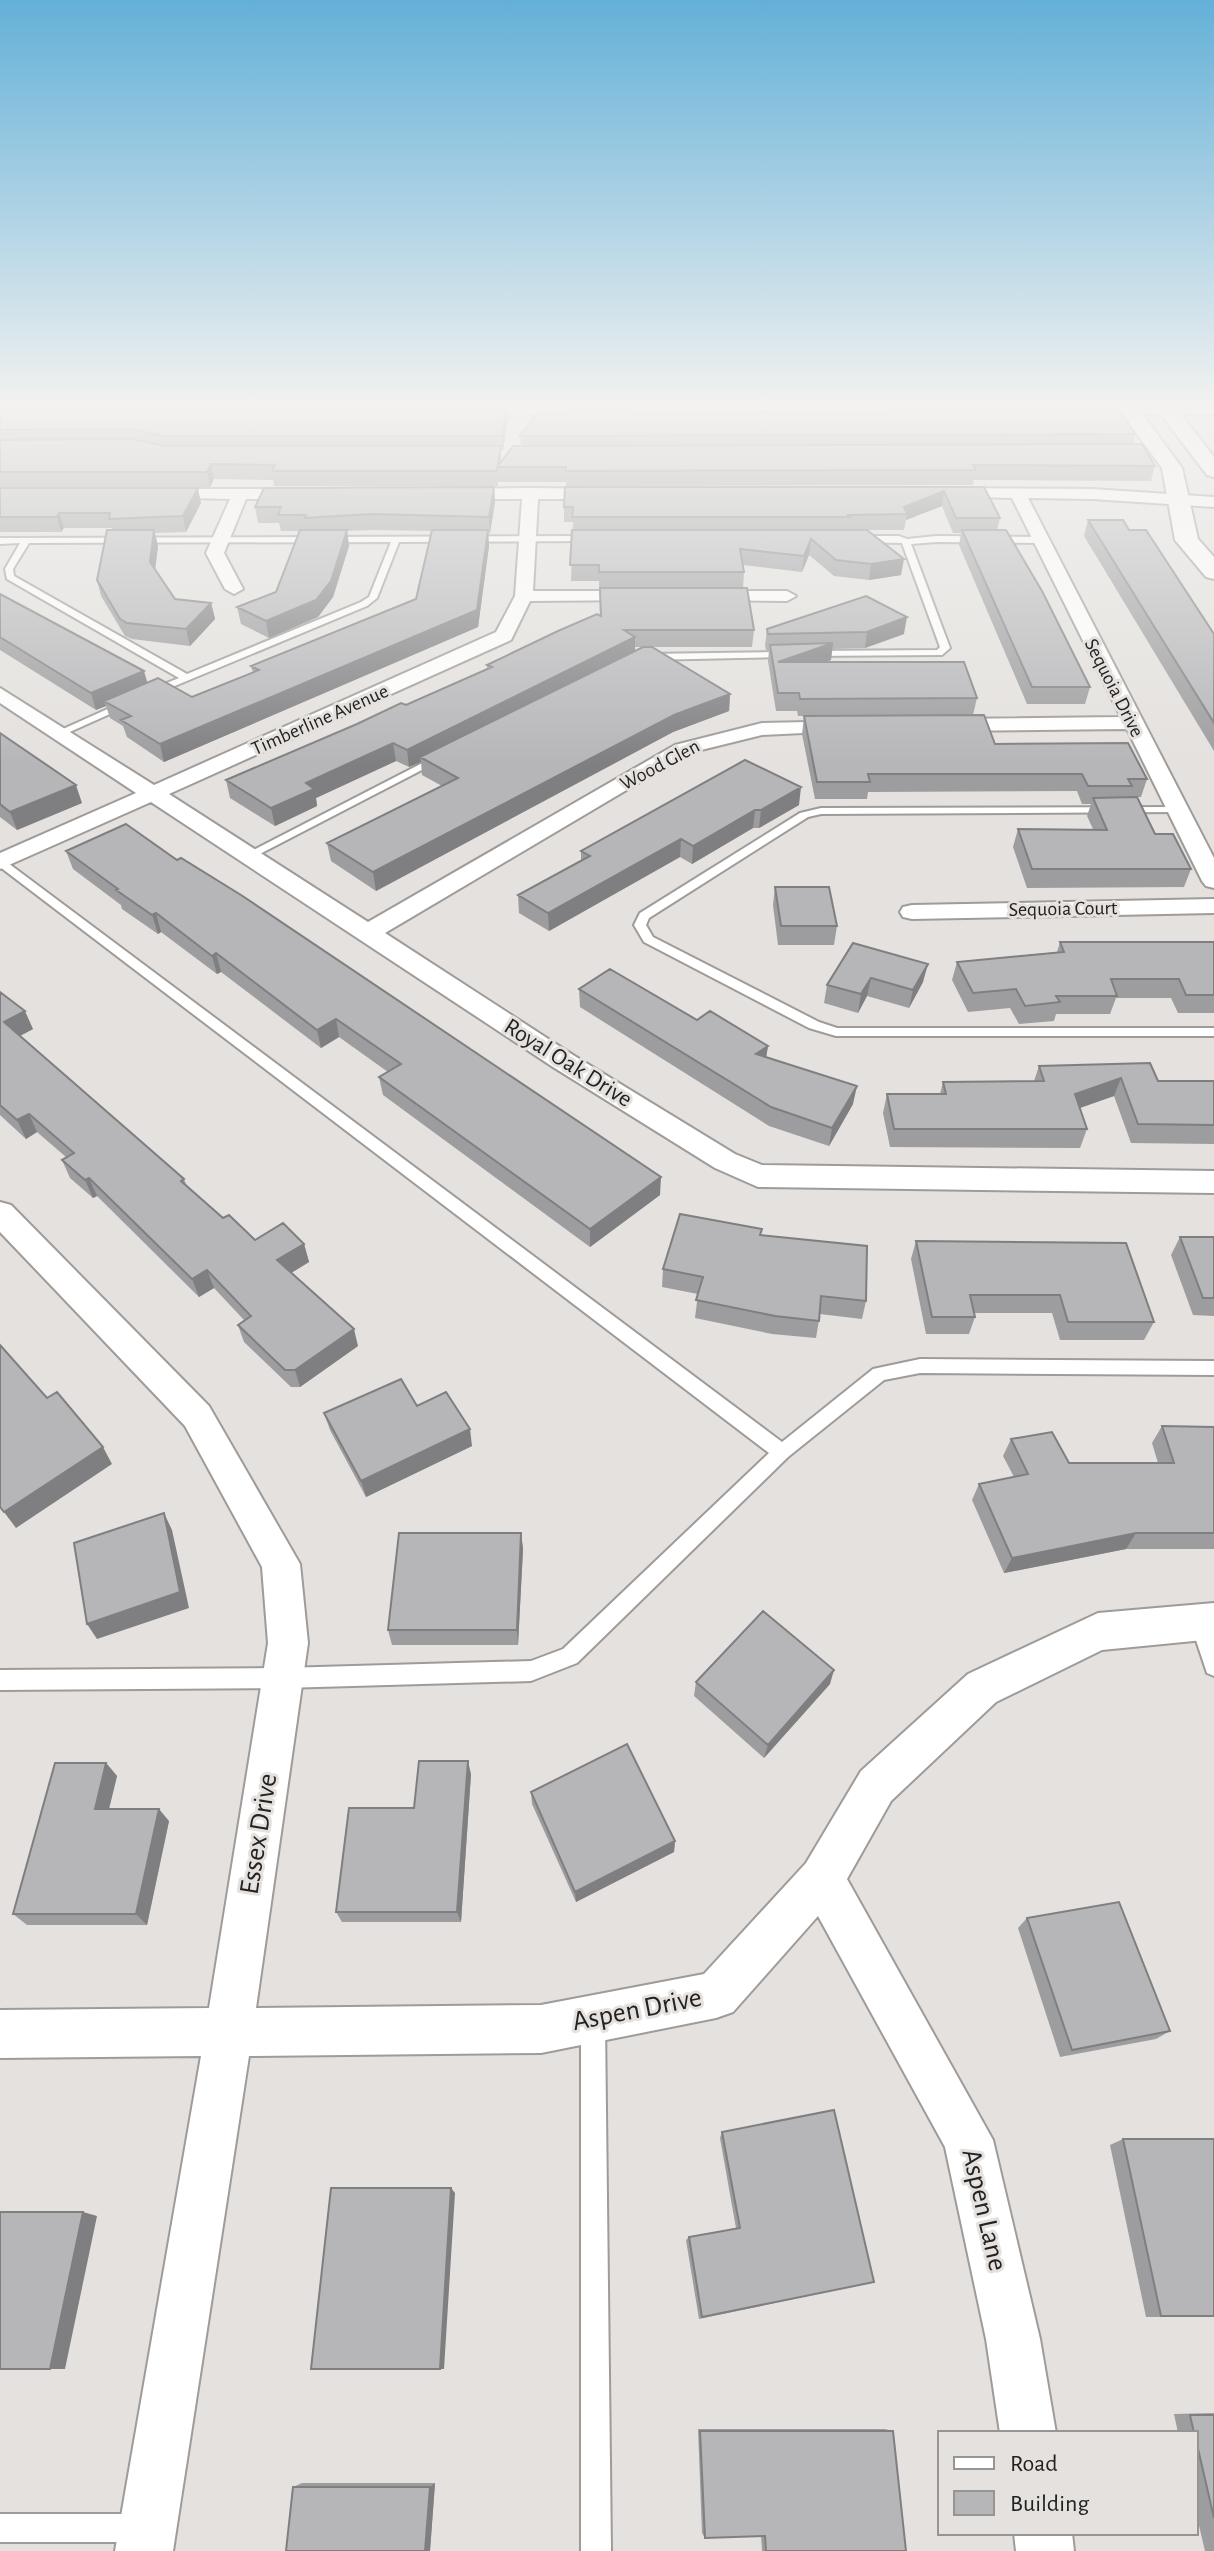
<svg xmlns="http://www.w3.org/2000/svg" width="1214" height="2551" font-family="'Alegreya Sans',sans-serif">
<rect width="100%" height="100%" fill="#e4e1de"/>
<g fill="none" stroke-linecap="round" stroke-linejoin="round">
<defs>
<path id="service" d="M590 536 593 537V541L399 542 377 598 367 606 153 695 148 692 149 690 179 678 7 579 5 569 20 543 0 544V538ZM391 542 369 597 361 602 187 674 14 576 13 569 29 543Z
M899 536 907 539 936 536 1040 537 1044 540 1040 543 936 542 911 544 950 648 942 655 808 656 806 654 811 651 937 650 940 647 902 543 858 542 854 539 858 536Z
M788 652 793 655 791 657 647 660 642 657 647 654Z
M121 703 130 705 63 735 54 733Z
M436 756 445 758 254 857 244 855Z
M1177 807 1181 808V812L821 814 808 817 649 918 646 925 653 937 819 1022 837 1028H1214V1036H836L809 1028 644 942 634 925 640 913 800 813 821 808Z
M0 857 782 1442 873 1369 920 1359 1214 1361V1375L920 1373 884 1380 788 1457 577 1663 531 1681 283 1688 0 1690V1670L283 1668 531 1661 563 1649 769 1453 0 867Z
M1200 1613 1207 1616 1214 1635V1676L1207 1673 1190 1622 1193 1616Z
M593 2009 601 2013 605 2021 611 2551H581V2021L585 2013Z
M0 2514H138L148 2518 152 2528 148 2538 138 2542H0Z"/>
<path id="minor" d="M458 408H935L936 410 929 414 463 415 458 414Z
M1044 409 1045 408 1156 409 1149 413H1051Z
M530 488 607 489 615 494 607 499H538L533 591H644L650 592 653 596 650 600 530 601 511 640 169 794 368 922 675 745 762 723 852 721 855 725 845 731 762 735 689 753 385 933 573 1055 735 1154 762 1165 1214 1171V1193L758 1187 715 1168 553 1067 151 802 0 869V853L136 793 0 703V688L154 785 496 632 515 596 522 499H454L446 494 454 489Z
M946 488 1092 489 1214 497V507L1092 499 1028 498 1214 858V888L1206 886 1202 881 1127 729 943 731 933 725 943 719 1121 717 1012 498 940 496 938 493Z
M158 489H303L311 494 303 499H246L224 553 243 589 234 594 225 589 206 553 230 499 152 497V491Z
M707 591H787L796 596 787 601 701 600 698 596 701 592Z
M1214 899V913L912 919 903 917 900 912 903 907 912 905Z
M0 1202 11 1205 209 1406 300 1564 308 1643 256 2008 541 2005 704 1974 806 1863 861 1771 968 1674 1098 1613 1214 1603V1639L1102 1650 996 1702 891 1801 847 1879 993 2140 1040 2339 1056 2433H1000L986 2339 945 2147 818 1916 733 2012 716 2018 541 2053 249 2056 173 2551H115L201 2056 0 2058V2010L209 2008 268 1643 262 1567 185 1426 0 1232Z
M1014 2533H1072L1074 2551H1016Z"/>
<path id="tertiary" d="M1214 408V414H1149L1140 409Z"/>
<path id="secondary" d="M1118 408H1138L1182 468 1198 539 1214 557V579L1206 577 1175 540 1162 468Z
M1156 408H1176L1214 457V477L1207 475Z"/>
</defs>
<use href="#service" stroke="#9e9b99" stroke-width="4"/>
<use href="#minor" stroke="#9e9b99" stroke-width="4"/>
<use href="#tertiary" stroke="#9e9b99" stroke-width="4"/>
<use href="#secondary" stroke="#9e9b99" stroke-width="4"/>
<use href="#service" fill="#fff" fill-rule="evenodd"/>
<use href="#minor" fill="#fff" fill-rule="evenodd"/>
<use href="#tertiary" fill="#fff" fill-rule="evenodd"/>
<use href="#secondary" fill="#fff" fill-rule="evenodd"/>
</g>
<path fill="#9d9d9f" d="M0 408 396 410 508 417 503 450H501V461L521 446 520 436 630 412H886V408L1135 434 1133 444 1155 466 1151 481 974 480 973 485 566 486V482H498V486H274L273 480 214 479 210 487H0Z
M494 487 495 502 490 533H488L489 546 478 627 164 762 127 737 123 726 110 718 106 706 96 710 0 650V594L147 683 192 697 253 673 251 666 416 599 432 531 372 530 347 531 349 546 333 597 318 617 269 638 241 624 237 607 276 592 300 531H281L279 523H258L255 507Z
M984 487 1000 518 997 530 1090 687 1085 704H1027L959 545 961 533H953L942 506 906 520 904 530H849L901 575 869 580 834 576 809 555 802 572 743 565 744 572 743 588 754 630 752 647H635V651L730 694 729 711 673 732 376 891 331 861 327 843 442 786 422 775 421 762 409 767 396 761 316 798 317 806 275 826 230 798 226 780 406 705 487 669V665L600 616 599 581H571L573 522H564V507Z
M0 488 201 503 186 532 155 533 158 546 155 570 175 599 211 603 215 619 190 646 132 639 125 636 101 596 97 580 112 530V528H64L61 532H0Z
M1088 520 1129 530 1214 634V751L1084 536Z
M866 596 904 634 865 648 832 649 831 660 825 662 977 698 973 715 798 716 797 711H776L768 661 769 650H766L765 646 767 629Z
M804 716 995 744 1147 779 1141 797H1128L1155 834 1191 869 1184 887 1027 888 1013 847 1018 829H1093L1087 816 1091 804H1082L1077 791 868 792 867 799H815L802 734Z
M0 733 82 803 17 830 0 817Z
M745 760 799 805 759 828H753L692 864 680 857 549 931 519 913 518 895 581 860V851Z
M66 851 177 860 660 1195 590 1247 383 1095 379 1077 388 1072 339 1037 321 1048 221 972 217 974 161 932 158 934 122 909 121 905 73 869Z
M775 887 837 926 834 945H778L773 905Z
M1060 942H1214V1013H1178L1171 998H1116L1110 1014H1056L1054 1021 1019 1024 1010 1008 968 1012 952 980 957 962 1057 952Z
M853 943 923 982 909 1008 867 996 858 1013 824 1003 827 985Z
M579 989 697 1020 768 1046 766 1057 853 1104 829 1146 769 1126 580 1007Z
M0 992 33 1029 20 1036 184 1179 187 1187 223 1218 255 1240 304 1244 309 1262 291 1273 358 1346 300 1387H291L244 1342 238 1325 244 1320 214 1288 199 1297 97 1196 93 1198 70 1178 62 1160 66 1157 37 1132 26 1139 0 1115Z
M1039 1066 1158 1081H1214V1144L1131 1143 1114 1096 1080 1108 1087 1129 1080 1148 890 1147 883 1113 887 1094H940L943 1082 1034 1081Z
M761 1235 866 1301 862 1319 820 1314 816 1338 772 1334 695 1318 698 1294 662 1287 663 1269Z
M1180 1237H1214V1316L1193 1315 1171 1255Z
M916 1241 1154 1322 1144 1340H1060L1052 1313H974L975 1317 969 1334H926L911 1259Z
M417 1406 472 1446 366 1497 330 1430 324 1413Z
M1162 1426 1214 1427V1549H1126L1004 1573 972 1500 979 1484 1014 1477 1003 1456 1011 1439 1069 1463H1158L1152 1443Z
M521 1533 523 1549 518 1645H392L388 1630Z
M696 1682 830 1684 764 1758 694 1696Z
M106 1763 117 1776 109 1809 169 1821 147 1925H27L13 1914Z
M471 1774 461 1922H342L336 1912 414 1808Z
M531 1792 675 1841 674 1852 576 1902 532 1804Z
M1027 1918 1170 2031 1156 2039 1060 2057 1018 1928Z
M722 2132 874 2282 699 2319 686 2240 689 2237 736 2228 720 2138Z
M1123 2139H1214V2317H1146L1110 2145Z
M1214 2413V2551H1205L1196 2513V2433H1178L1174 2414Z
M698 2429H885L893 2431 906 2551H762L761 2536 705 2538 702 2533Z
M302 2483H435L430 2551 293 2487Z"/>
<path fill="#7f7f82" d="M506 408H507L508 417 503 450 502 436Z
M211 464 214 479 210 487 207 472Z
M494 487 495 502 490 533 489 517Z
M198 488 201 503 186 532 183 516Z
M944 491 942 506 906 520 907 514 904 507Z
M59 513 64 528 61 532 57 517Z
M154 530 158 546 154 578 150 562Z
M347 530 349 546 333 597 318 617 269 638 266 621Z
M488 530 489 546 478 627 164 762 160 744 477 610Z
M811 539 809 555 802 572 804 556Z
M904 559 901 575 869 580 871 564Z
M211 603 215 619 190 646 186 629Z
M907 617 904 634 865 648 867 632Z
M635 637V654L420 757 421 762 409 767 407 750Z
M833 643 831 660 776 679 778 662Z
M144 671 149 688 104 701 106 706 96 710 91 693Z
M730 694 729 711 673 732 376 891 373 872 674 715Z
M393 743 396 761 316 798 317 806 275 826 271 808 306 783Z
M76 785 82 803 17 830 10 812Z
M801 787 799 805 759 828 761 810Z
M755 810 753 828 692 864 693 846Z
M681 839 680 857 549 931 548 913Z
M156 913 161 932 158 934 152 915Z
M216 953 221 972 217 974 212 956Z
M928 964 923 982 909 1008 913 990Z
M871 978 867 996 858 1013 861 994Z
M25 1011 33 1029 12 1040 4 1022Z
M336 1019 339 1037 321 1048 317 1030Z
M768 1046 765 1064 756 1054Z
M1121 1078 1114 1096 1068 1112 1075 1094Z
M857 1086 853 1104 829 1146 832 1128Z
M29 1114 37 1132 26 1139 17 1120Z
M661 1177 660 1195 590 1247V1229Z
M89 1178 97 1196 93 1198 85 1180Z
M304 1244 309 1262 283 1278 277 1260Z
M207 1270 214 1288 199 1297 192 1279Z
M354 1329 358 1346 300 1387 295 1370Z
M470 1429 472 1446 366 1497 361 1481Z
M103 1447 112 1464 16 1528 4 1512Z
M164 1513 172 1530 189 1608 97 1639 87 1624Z
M521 1533 523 1549 518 1645 517 1630Z
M1136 1533 1126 1549 1004 1573 1012 1558Z
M834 1670 830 1684 764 1758 768 1745Z
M468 1761 471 1774 461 1922 457 1912Z
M106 1763 117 1776 106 1821 95 1809Z
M159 1809 169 1821 147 1925 136 1914Z
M675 1841 674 1852 576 1902 575 1892Z
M451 2188 455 2193 444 2369H440Z
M83 2212 97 2216 65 2369H50Z
M435 2483 430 2551H425L430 2487Z"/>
<path fill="#b6b6b9" stroke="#7f7f82" stroke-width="2" d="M0 408H394L393 410 506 408 502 436H164L132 429 0 430Z
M576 408H630V412H886L887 408H1092L1094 410H1120L1135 434 520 436 540 410H576Z
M132 439 164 446H501L498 466 513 446 1142 444 1155 466 973 465 976 470 566 471V467H497V471H272L275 465 211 464 207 472H0V440Z
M494 487 489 517 370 514 305 518 306 515H278L281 507H255L264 488Z
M565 487H984L1000 518H956L944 491 904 507 907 514 847 515 851 517H572L573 507H564Z
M0 488H198L183 516 109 519 110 513H59L57 517H0Z
M1088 520H1123L1129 530H1146L1214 634V723Z
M107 530H154L150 562 175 599 211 603 186 629 127 623 120 619 97 580Z
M300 530H347L331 581 316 600 266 621 237 607 276 592Z
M432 530H488L477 610 160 744 121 720 131 716 104 701 158 678 192 697 259 670 251 666 416 599Z
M572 530H867L904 559 871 564 836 560 811 539 804 556 740 549 744 572H599V565H570Z
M962 530H1006L1042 591 1090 687H1032Z
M600 588H747L754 630H624L635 637 407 750 393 743 306 783 314 789 271 808 226 780 357 724 401 703 406 705 492 667 487 665 558 631 597 614 601 616Z
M0 594 144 671 91 693 0 637Z
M866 596 907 617 867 632 768 634 767 629Z
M833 643 778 662H964L977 698 800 699 799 693H778L770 645Z
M643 647H652L730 694 674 715 373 872 327 843 458 778 420 757Z
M984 715 995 744 1128 743 1147 779H1128L1132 786H1088L1082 774H868L870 782H817L804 716Z
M0 733 76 785 10 812 0 804Z
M745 760 801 787 761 810H755L693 846 681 839 548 913 518 895 590 856 581 851Z
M1137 797 1155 834H1173L1191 869H1032L1018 829 1107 830 1093 798Z
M126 824 177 860 181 858 241 895 661 1177 590 1229 379 1077 401 1064 336 1019 317 1030 216 953 212 956 156 913 152 915 116 890 118 889 66 851Z
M775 887H829L837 926H781Z
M1060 942H1214V995H1186L1179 979H1111L1117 996H1056L1060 1002 1025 1006 1016 989 973 993 957 962 1064 952Z
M853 943 928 964 913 990 871 978 861 994 827 985Z
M610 969 697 1020 710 1011 768 1046 756 1054 857 1086 832 1128 771 1107 579 989Z
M0 992 25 1011 4 1022 184 1179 181 1181 223 1218 229 1215 255 1240 283 1223 304 1244 277 1260 354 1329 295 1370H285L238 1325 251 1316 207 1270 192 1279 89 1178 85 1180 62 1160 74 1153 29 1114 17 1120 0 1105Z
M1150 1063 1158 1081H1214V1125L1138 1124 1121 1078 1075 1094 1087 1129H894L887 1094H946L943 1082 1044 1081 1039 1066Z
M680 1214 762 1229 760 1235 867 1246 866 1301 821 1296 819 1321 775 1316 696 1300 703 1277 663 1269Z
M1180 1237H1214V1298H1203Z
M916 1241 1126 1243 1154 1322H1068L1060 1295H970L975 1317H932Z
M0 1345 47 1398 57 1392 103 1447 4 1512 0 1507Z
M401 1379 417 1406 446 1392 470 1429 361 1481 324 1413Z
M1162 1426 1214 1427V1533H1136L1012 1558 979 1484 1028 1474 1011 1439 1052 1432 1069 1463H1174Z
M164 1513 180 1592 87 1624 74 1543Z
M399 1533H521L517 1630H388Z
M763 1611 834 1670 768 1745 696 1682Z
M627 1744 675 1841 575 1892 531 1792Z
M419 1761H468L457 1912H336L349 1808H414Z
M55 1763H106L95 1809H159L136 1914H13Z
M1119 1902 1170 2031 1072 2050 1027 1918Z
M834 2110 874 2282 702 2317 689 2237 740 2228 722 2132Z
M1123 2139H1214V2316H1161Z
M331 2188H451L440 2369H311Z
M0 2212H83L50 2369H0Z
M1190 2415H1214V2518L1196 2440V2433H1194Z
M700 2431H893L906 2551H766L765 2536 705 2538Z
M293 2487H430L425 2551H286Z"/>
<linearGradient id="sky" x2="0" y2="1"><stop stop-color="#63b0d8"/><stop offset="0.53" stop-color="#f3f2f0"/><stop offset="1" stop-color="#f3f2f0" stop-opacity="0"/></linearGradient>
<rect width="1214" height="765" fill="url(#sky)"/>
<g text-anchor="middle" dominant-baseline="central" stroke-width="6" stroke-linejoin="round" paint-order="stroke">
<g font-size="20" fill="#232221" stroke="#e4e1de">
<text transform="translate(1114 688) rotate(63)">Sequoia Drive</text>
<text transform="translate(320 720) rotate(-24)">Timberline Avenue</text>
<text transform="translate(660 765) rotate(-28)">Wood Glen</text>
<text transform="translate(1063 909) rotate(-1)">Sequoia Court</text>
</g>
<g font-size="24" fill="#232221" stroke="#e4e1de">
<text transform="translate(568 1063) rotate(32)">Royal Oak Drive</text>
</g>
<g font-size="28" fill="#232221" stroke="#e4e1de">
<text transform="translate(259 1834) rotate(-81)">Essex Drive</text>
<text transform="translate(637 2010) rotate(-11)">Aspen Drive</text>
<text transform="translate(984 2210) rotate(77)">Aspen Lane</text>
</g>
</g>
<rect x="938" y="2431" width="260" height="104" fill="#e4e1de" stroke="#979592" stroke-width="2"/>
<rect x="954" y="2457" width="40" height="12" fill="#ffffff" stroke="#979592" stroke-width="2"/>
<text x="1010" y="2471" font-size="24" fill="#232221">Road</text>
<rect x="954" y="2491" width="40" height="24" fill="#b6b6b9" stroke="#979592" stroke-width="2"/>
<text x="1010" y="2511" font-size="24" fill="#232221">Building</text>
</svg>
